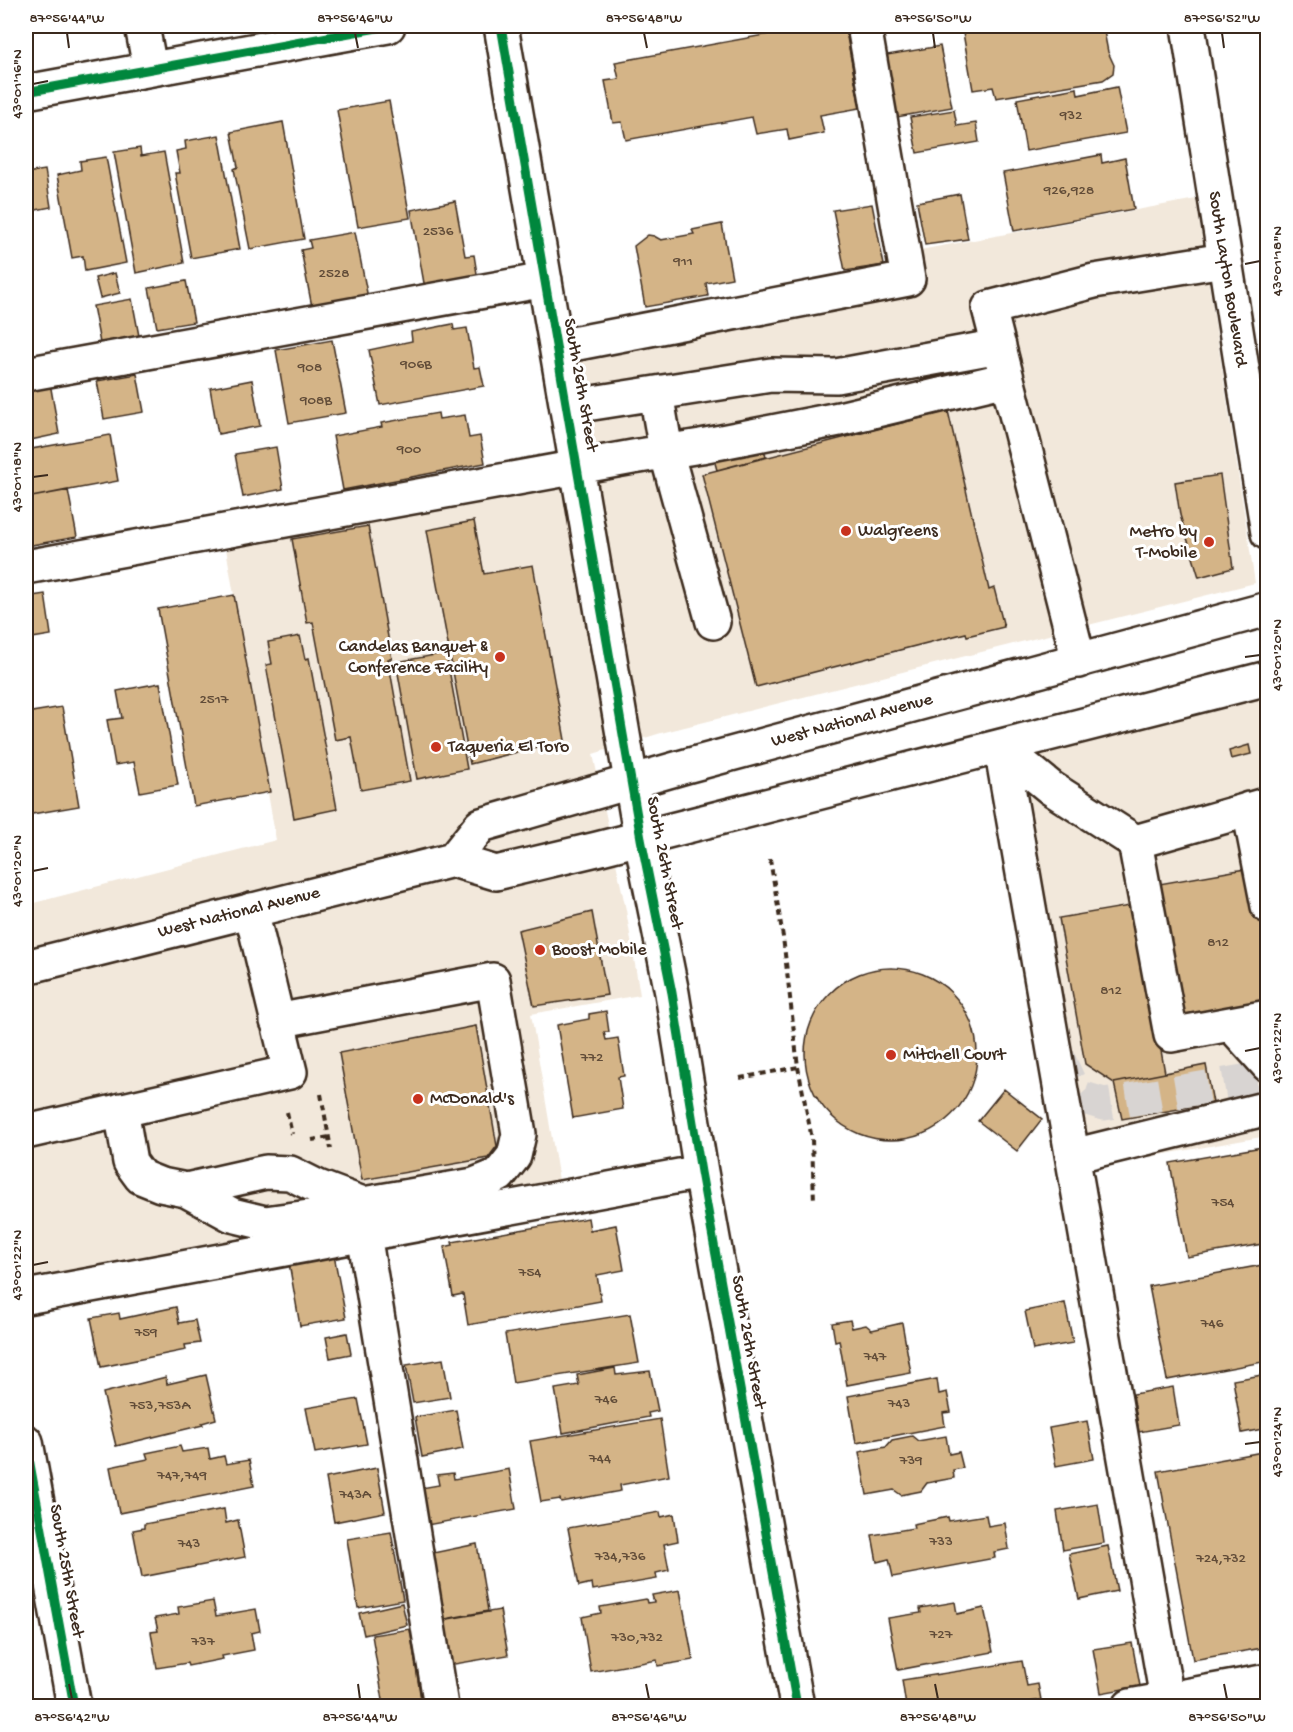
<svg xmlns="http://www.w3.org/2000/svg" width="1293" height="1732" font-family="'Gochi Hand',sans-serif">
<rect width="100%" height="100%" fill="#fff"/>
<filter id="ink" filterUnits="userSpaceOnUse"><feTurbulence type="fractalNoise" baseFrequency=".0167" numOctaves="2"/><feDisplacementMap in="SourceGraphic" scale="12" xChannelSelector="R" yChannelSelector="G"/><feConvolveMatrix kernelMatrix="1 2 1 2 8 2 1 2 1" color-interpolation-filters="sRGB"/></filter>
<g filter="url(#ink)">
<path fill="#f2e8db" d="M1196 199 1255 583 661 733 593 754 626 910 640 995 531 1014 562 1198 26 1297V905L276 840 223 531 577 467 557 347 908 279 920 250Z
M1267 678V1136L1075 1170 1001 747Z"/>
<path fill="#d4b487" stroke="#3b2a1e" stroke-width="1.5" d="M785 26H845L860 108 820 115 824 133 789 140 787 129 756 134 752 117 626 140 622 122 613 123 605 81 619 79 615 62 786 31Z
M1000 26H1103L1108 52 1114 65 1113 73 1103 80 996 98 993 87 973 90 963 33Z
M940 46 952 107 892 118 881 56Z
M1117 87 1126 133 1026 151 1017 99 1077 88 1078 95Z
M389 101 410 218 358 227 337 110Z
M954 110 957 126 976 123 979 142 917 153 910 117Z
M283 122 304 239 250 249 234 169 238 167 231 132Z
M219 135 240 249 191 258 175 173H180L176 151 186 149 185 141Z
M140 148 141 156 164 152 184 263 136 273 114 152Z
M1101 155 1102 163 1125 158 1134 209 1014 231 1003 173Z
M106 157 126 263 85 271 83 256 72 258 57 175 81 170 80 161Z
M45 170 51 207 26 212V173Z
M960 194 968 239 925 245 917 202Z
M455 201 465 256 474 255 478 280 425 289 411 210Z
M872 204 884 265 845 271 833 210Z
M722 224 732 278 706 283 708 296 645 307 634 246 648 235 654 236 661 240 694 234 692 230Z
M355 232 368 298 312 307 301 250 311 248 309 240Z
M115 273 120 293 100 298 95 278Z
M186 281 194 322 157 328 149 288Z
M132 299 139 336 100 343 93 306Z
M453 324 454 330 467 328 474 368 480 367 484 386 380 405 369 350 412 341 411 332Z
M332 340 346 413 289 423 276 350Z
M137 374 144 412 104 419 97 381Z
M252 380 260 426 218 434 210 388Z
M50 383 59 434 26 441V388Z
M948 411 989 590 994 588 1004 627 967 636 966 633 756 687 702 474Z
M438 413 439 419 465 415 469 438 480 436 485 463 343 490 333 436 382 427 381 423Z
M757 421 766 457 717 470 707 435Z
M110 435 118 481 26 498V450Z
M276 447 283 489 243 497 235 454Z
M1220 475 1233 568 1199 577 1180 515 1175 482Z
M68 490 77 537 26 546V498Z
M474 521 484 574 533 565 565 740 470 764 427 530Z
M368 526 392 659H388L410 781 361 790 351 737 335 740 313 622 307 623 292 539Z
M45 594 51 635 26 639V597Z
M234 595 270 792 194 806 158 609Z
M300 636 305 659 309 658 337 809 294 818 266 665 272 664 268 642Z
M446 653 467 769 417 779 396 662Z
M160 683 178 785 140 792 134 762 115 765 107 720 122 718 117 691Z
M62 707 79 806 26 815V713Z
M1249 745 1251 754 1231 759 1229 751Z
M1268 865V1001L1183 1016 1159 884Z
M1135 905 1165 1073 1114 1083 1085 1064 1059 918Z
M592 912 607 995 534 1006 518 930Z
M805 1054a86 86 0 1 1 172 0a86 86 0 1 1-172 0Z
M606 1011 609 1032H604L606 1040 618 1038 624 1076 618 1077 623 1109 573 1118 557 1025 589 1019V1014Z
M476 1026 497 1146 488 1158 362 1180 339 1053Z
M1206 1065 1213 1103 1122 1119 1114 1083Z
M1004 1089 1042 1119 1017 1151 978 1121Z
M1268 1146V1243L1187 1257 1170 1163Z
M588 1218 590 1230 616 1225 624 1270 597 1275 601 1301 468 1325 463 1294 453 1296 444 1247 453 1245 452 1242Z
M334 1255 346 1318 300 1326 289 1263Z
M1268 1264V1361L1167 1380 1149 1286Z
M1065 1303 1073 1343 1033 1350 1025 1311Z
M176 1307 179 1323 195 1320 200 1343 185 1345 186 1350 101 1367 91 1318 119 1313 120 1319Z
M630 1314 639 1363 513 1383 505 1334Z
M850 1320 852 1328 866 1325 872 1330 902 1323 911 1373 847 1385 839 1340 835 1341 832 1323Z
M347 1333 351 1354 330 1358 326 1337Z
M443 1359 450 1397 413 1403 406 1365Z
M615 1368 616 1375 650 1371 658 1411 648 1413 649 1417 563 1433 555 1389 579 1385 577 1375Z
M1268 1374V1428L1242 1433 1233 1380Z
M206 1375 216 1419 202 1423 203 1425 116 1446 103 1393 166 1377 167 1384Z
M937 1379 939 1394 947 1392 951 1412 943 1413 945 1426 856 1443 848 1396Z
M1173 1387 1179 1425 1139 1432 1133 1394Z
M358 1399 367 1444 315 1453 306 1408Z
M456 1410 463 1449 422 1457 415 1417Z
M660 1419 669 1476 620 1485 621 1491 561 1502 560 1499 541 1502 530 1441Z
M1087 1421 1094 1459 1056 1466 1049 1428Z
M912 1436 918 1441 946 1436 949 1454 959 1452 963 1468 953 1470 954 1478 927 1483 921 1491 901 1495 894 1490 867 1495 859 1452 886 1447 892 1440Z
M180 1446 182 1452 208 1448 210 1459 224 1456 226 1464 249 1460 254 1486 119 1513 110 1467 148 1459 146 1453Z
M1268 1451V1647L1193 1660 1158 1471Z
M377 1468 385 1512 334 1522 326 1478Z
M509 1469 516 1509 427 1525 421 1488 439 1485 437 1475 453 1473 454 1479Z
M1098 1504 1104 1543 1063 1550 1057 1511Z
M224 1509 226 1523 238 1520 245 1557 142 1577 133 1530 144 1528V1524Z
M660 1512 661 1517 674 1514 678 1541 664 1544 669 1570 656 1573 657 1579 593 1590 592 1583 579 1586 568 1528Z
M986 1515 988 1526 1005 1523 1009 1549 994 1552 995 1558 893 1577 889 1559 877 1562 872 1535 914 1528 913 1524 948 1517 949 1521Z
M391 1532 403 1600 358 1608 347 1539Z
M477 1544 488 1611 445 1619 442 1601H438L434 1579 437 1578 433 1553Z
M1108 1546 1117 1591 1079 1599 1069 1554Z
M680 1590 693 1660 658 1666 657 1660 591 1672 582 1617 601 1613 600 1607 646 1599 647 1603 654 1602 652 1595Z
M213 1601 216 1616 256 1609 260 1631 251 1633 254 1650 222 1656 223 1659 188 1666 187 1663 157 1668 151 1632 158 1631 155 1618 179 1614 178 1607Z
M955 1602 957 1614 984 1608 993 1652 898 1670 888 1618 921 1613 920 1608Z
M402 1603 407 1625 364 1635 359 1613Z
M500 1610 508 1655 449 1665 442 1620Z
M410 1629 422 1706H384L372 1635Z
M1132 1643 1140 1686 1101 1693 1093 1649Z
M1022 1661 1027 1686 1038 1684 1041 1700 1028 1702 1029 1706H906L902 1680Z"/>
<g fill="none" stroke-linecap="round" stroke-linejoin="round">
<path stroke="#d8d4d2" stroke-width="33" stroke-dasharray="33 16" stroke-linecap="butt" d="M1056 1053 1069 1081 1084 1098 1104 1104 1268 1077"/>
<defs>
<path id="minor" d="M142 26 150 68
M501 26 641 839 672 993 701 1172 797 1706
M26 92 388 26
M557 347 908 279 864 26
M26 374 545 280
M656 393 666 451 713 622
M567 407 771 375 836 376 999 346
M26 567 633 457 701 446 839 419 1007 379
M1079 661 989 308 1094 281 1224 260
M1001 747 1167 1699
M1001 747 1051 788 1135 842 1268 804
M1249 809 1268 906
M1135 842 1171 1035 1268 1017
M1231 1024 1268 1065
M121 1110 130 1162 141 1177 161 1185 186 1190 232 1215 265 1223 316 1216 363 1204 474 1185 499 1175 514 1156 519 1134 493 980 277 1021
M26 1132 290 1072 251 910
M1073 1156 1268 1108
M186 1190 266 1172 290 1173 318 1187 363 1204
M364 1234 441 1706
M26 1297 701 1172
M26 1442 74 1706
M1130 1706 1268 1681"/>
<path id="major" d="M1188 26 1268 533
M453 860 481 825 686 766 1268 609
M26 967 453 860 496 873 597 849 1268 678"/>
</defs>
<use href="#minor" stroke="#3b2a1e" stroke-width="38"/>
<use href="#major" stroke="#3b2a1e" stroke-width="38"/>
<path stroke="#3b2a1e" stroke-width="4" stroke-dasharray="6 4.5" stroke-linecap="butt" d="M770 859 783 937 798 1067 812 1139 814 1202
M740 1078 798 1067
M321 1094 331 1149
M287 1112 292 1134
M312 1140 329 1137"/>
<use href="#minor" stroke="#fff" stroke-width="33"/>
<use href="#major" stroke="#fff" stroke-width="33"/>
<defs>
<path id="cycleway" d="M501 26 641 839 672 993 701 1172 797 1706
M26 92 388 26
M26 1442 74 1706"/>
</defs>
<use href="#cycleway" stroke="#fff" stroke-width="13"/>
<use href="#cycleway" stroke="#00873e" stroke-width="9"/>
</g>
</g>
<path fill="none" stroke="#3b2a1e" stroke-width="2" d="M67 33 69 48M355 33 358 48M644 33 647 48M933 33 935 48M1222 33 1224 48M33 84 48 81M1245 264 1260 261M33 477 48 475M1245 657 1260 655M33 871 48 868M1245 1051 1260 1048M33 1265 48 1262M1245 1444 1260 1442M69 1684 72 1699M358 1684 360 1699M646 1684 649 1699M935 1684 938 1699M1224 1684 1227 1699"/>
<g fill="#c8321e" stroke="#fff" stroke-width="2">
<circle cx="846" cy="531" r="6"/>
<circle cx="1209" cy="542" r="6"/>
<circle cx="500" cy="657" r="6"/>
<circle cx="436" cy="747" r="6"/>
<circle cx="540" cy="950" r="6"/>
<circle cx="891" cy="1055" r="6"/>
<circle cx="418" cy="1099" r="6"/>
</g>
<g text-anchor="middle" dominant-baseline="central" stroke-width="6" stroke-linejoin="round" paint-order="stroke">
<g font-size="15" fill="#614c38">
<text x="1071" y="116">932</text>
<text x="1069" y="191">926,928</text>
<text x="438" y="232">2536</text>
<text x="683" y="262">911</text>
<text x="334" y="274">2528</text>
<text x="416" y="365">906B</text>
<text x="310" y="368">908</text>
<text x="316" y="401">908B</text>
<text x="409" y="450">900</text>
<text x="214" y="700">2517</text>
<text x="1218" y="943">812</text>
<text x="1111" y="991">812</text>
<text x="592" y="1058">772</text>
<text x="1223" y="1203">754</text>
<text x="530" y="1273">754</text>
<text x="1212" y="1324">746</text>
<text x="146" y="1333">759</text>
<text x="875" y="1357">747</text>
<text x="606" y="1400">746</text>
<text x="899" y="1404">743</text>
<text x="160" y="1406">753,753A</text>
<text x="600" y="1459">744</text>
<text x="911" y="1461">739</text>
<text x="182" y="1476">747,749</text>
<text x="355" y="1495">743A</text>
<text x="941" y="1542">733</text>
<text x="189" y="1544">743</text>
<text x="620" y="1557">734,736</text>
<text x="1221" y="1559">724,732</text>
<text x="941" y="1635">727</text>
<text x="637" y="1638">730,732</text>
<text x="203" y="1642">737</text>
</g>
<g font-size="18" fill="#3b2a1e" stroke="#fff">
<text transform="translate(1227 279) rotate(81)">South Layton Boulevard</text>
<text transform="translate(580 385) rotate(80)">South 26th Street</text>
<text transform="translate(852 721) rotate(-15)">West National Avenue</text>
<text transform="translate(664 863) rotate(79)">South 26th Street</text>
<text transform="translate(239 913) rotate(-14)">West National Avenue</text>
<text transform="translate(748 1342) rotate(80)">South 26th Street</text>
<text transform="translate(66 1571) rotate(80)">South 25th Street</text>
</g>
<g font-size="18" fill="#3b2a1e" stroke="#fff" text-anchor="start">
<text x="858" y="531">Walgreens</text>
<text x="1197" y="532" text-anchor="end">Metro by<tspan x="1197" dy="21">T-Mobile</tspan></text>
<text x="488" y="647" text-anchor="end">Candelas Banquet &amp;<tspan x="488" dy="21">Conference Facility</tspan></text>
<text x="448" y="747">Taqueria El Toro</text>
<text x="552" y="950">Boost Mobile</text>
<text x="903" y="1055">Mitchell Court</text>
<text x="430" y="1099">McDonald's</text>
</g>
</g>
<rect width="1293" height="1732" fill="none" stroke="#fff" stroke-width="66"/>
<rect x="33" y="33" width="1227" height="1666" fill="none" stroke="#3b2a1e" stroke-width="2"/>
<g font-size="15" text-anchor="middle" fill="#3b2a1e">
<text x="67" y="22">87°56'44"W</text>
<text x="355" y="22">87°56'46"W</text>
<text x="644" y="22">87°56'48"W</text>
<text x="933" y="22">87°56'50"W</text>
<text x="1222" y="22">87°56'52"W</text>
<text transform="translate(16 84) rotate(-90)" y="5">43°01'16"N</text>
<text transform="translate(1276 261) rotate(-90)" y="5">43°01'18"N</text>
<text transform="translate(16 477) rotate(-90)" y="5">43°01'18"N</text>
<text transform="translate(1276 655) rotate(-90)" y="5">43°01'20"N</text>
<text transform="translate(16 871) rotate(-90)" y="5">43°01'20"N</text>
<text transform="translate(1276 1048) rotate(-90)" y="5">43°01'22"N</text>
<text transform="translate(16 1265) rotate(-90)" y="5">43°01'22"N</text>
<text transform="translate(1276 1442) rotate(-90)" y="5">43°01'24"N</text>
<text x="72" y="1721">87°56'42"W</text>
<text x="360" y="1721">87°56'44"W</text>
<text x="649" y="1721">87°56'46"W</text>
<text x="938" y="1721">87°56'48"W</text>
<text x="1227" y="1721">87°56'50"W</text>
</g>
</svg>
